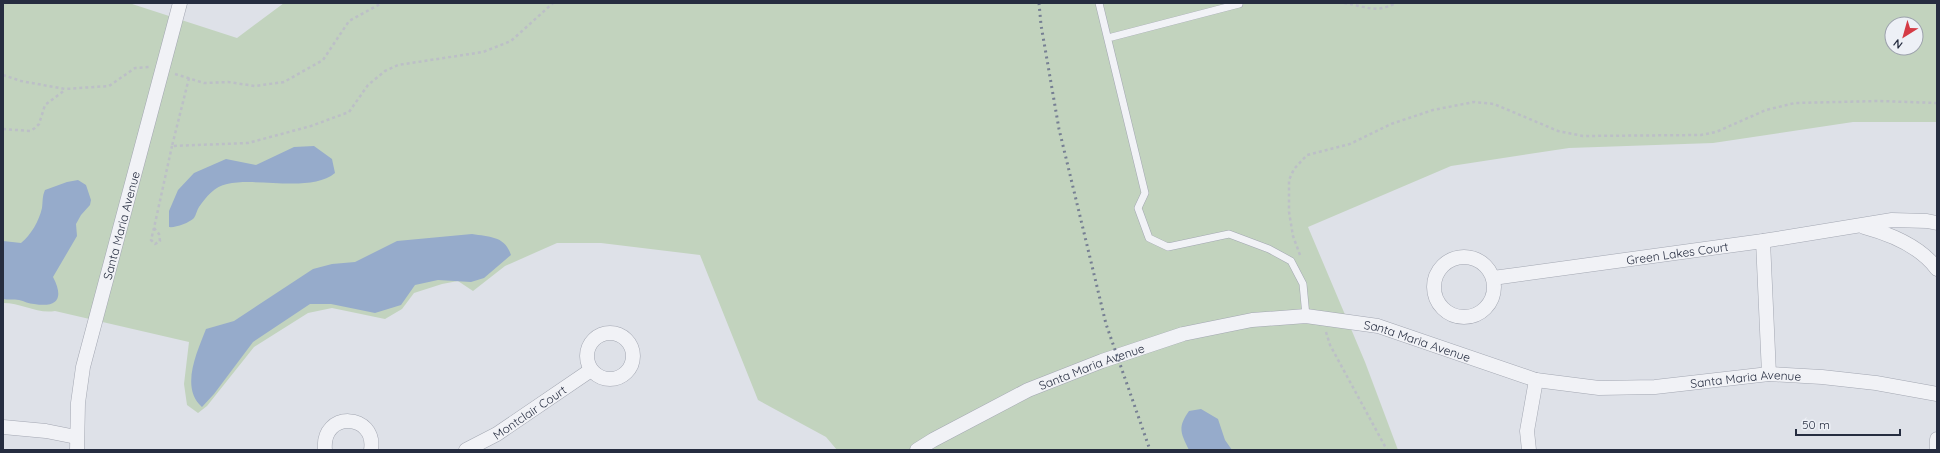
<svg xmlns="http://www.w3.org/2000/svg" width="1940" height="453" font-family="Quicksand,sans-serif">
<rect width="100%" height="100%" fill="#dee1e8"/>
<path fill="#c2d3be" fill-rule="evenodd" d="M3 3H129L237 38 284 3H1937V122H1853L1713 143 1569 148 1451 166 1308 227 1365 362 1398 450H837L826 437 758 400 700 255 601 243H557L505 266 473 291 458 281 442 284 414 293 402 309 385 319 332 308 308 313 254 347 207 406 198 413 187 405 184 384 189 342 55 311C37 314 22 303 3 303ZM1892 24H1916V48H1892Z"/>
<path fill="#96abcb" d="M314 146 332 159 335 173C311 193 258 177 227 184 215 186 206 197 199 207 197 210 196 215 194 218 189 223 175 228 169 227V211L178 190 194 173 226 159 256 165 294 147Z
M78 180 86 185 91 200 90 205 81 215 76 224 77 236 53 277C64 298 58 308 34 304 29 304 24 301 19 300 14 299 8 300 3 299V241L21 243C31 235 39 221 42 208 43 201 42 197 45 190L67 182Z
M472 234C490 237 505 236 511 255L484 278 471 282 438 280 415 285 401 305 375 313 331 304H310L253 342 214 394 202 407C180 388 197 352 206 329L234 321 313 269 332 264 355 262 397 241Z
M1201 409 1218 419 1225 440 1232 450H1189C1181 433 1177 428 1189 411Z"/>
<g fill="none" stroke-linecap="round" stroke-linejoin="round">
<defs>
<path id="lane" d="M1099 3 1145 193 1138 208 1149 238 1168 247 1229 234 1269 249 1291 261 1303 284 1306 316
M1108 38 1239 4"/>
<g id="street">
<path d="M1864 227C1890 234 1920 246 1937 269"/>
<path d="M1763 241 1769 374"/>
<circle cx="1464" cy="287" r="30"/>
<path id="s1" d="M1493 278 1763 241 1892 220 1927 221 1937 223"/>
<circle cx="610" cy="356" r="23"/>
<path d="M3 427 46 431 76 437"/>
<path id="s2" d="M77 450 78 403 83 367 180 3"/>
<path d="M325 450C321 410 377 413 371 450"/>
<path id="s3" d="M466 450 497 434 591 370"/>
<path id="s4" d="M917 450 933 440 1028 390 1102 361 1183 334 1252 320 1306 316 1378 326 1536 380 1599 388 1655 387 1769 374 1822 377 1876 383 1937 394"/>
<path d="M1529 450 1527 431 1536 380"/>
<path d="M1937 450V439"/>
</g>
</defs>
<use href="#lane" stroke="#a3a7b2" stroke-width="8"/>
<use href="#street" stroke="#a3a7b2" stroke-width="15"/>
<path stroke="#bcbfc7" stroke-width="2.5" stroke-dasharray="3 3" stroke-linecap="butt" d="M1344 3C1366 6 1374 14 1396 3
M175 74 204 83 228 82 255 86 284 82 323 60 349 21 382 3
M3 75 21 81 65 89 109 86 135 68 149 67
M189 78 172 146 248 143 311 126 349 112 368 85 385 71 398 65 483 52 511 41 553 3
M3 129 30 131 35 128 39 124 45 105 65 90
M154 228 159 234 160 241 155 244 151 240 154 228 172 146
M1300 255 1293 236 1289 212V180L1294 169 1307 155 1350 144 1391 124 1433 110 1474 102 1494 104 1558 131 1583 136 1701 135 1716 132 1766 110 1795 103 1879 101 1937 103
M1326 332 1330 345 1387 450"/>
<use href="#lane" stroke="#f1f2f6" stroke-width="7"/>
<use href="#street" stroke="#f1f2f6" stroke-width="14"/>
<path stroke="#767f93" stroke-width="3" stroke-dasharray="2 4" stroke-linecap="butt" d="M1039 3 1041 25 1059 129 1106 324 1150 450"/>
</g>
<g text-anchor="middle" dominant-baseline="central" stroke-width="3.5" stroke-linejoin="round" paint-order="stroke">
<g font-size="12" fill="#262d40" stroke="#edf0f6">
<text stroke="none"><textPath href="#s2" startOffset="230">Santa Maria Avenue</textPath></text>
<text stroke="none"><textPath href="#s1" startOffset="186">Green Lakes Court</textPath></text>
<text stroke="none"><textPath href="#s4" startOffset="530">Santa Maria Avenue</textPath></text>
<text stroke="none"><textPath href="#s4" startOffset="194">Santa Maria Avenue</textPath></text>
<text stroke="none"><textPath href="#s4" startOffset="866">Santa Maria Avenue</textPath></text>
<text stroke="none"><textPath href="#s3" startOffset="74">Montclair Court</textPath></text>
</g>
</g>
<rect width="1940" height="453" fill="none" stroke="#262d40" stroke-width="8"/>
<g transform="translate(1904 36) rotate(217)"><circle r="19" fill="#edf0f6" stroke="#9da2ad"/>
<path d="M0-3L7 15L0 10L-7 15Z" fill="#d53b45"/>
<text y="-6" font-size="11" font-weight="bold" text-anchor="middle" fill="#262d40">N</text>
</g>
<path d="M1796 429v6h104v-6" fill="none" stroke="#262d40" stroke-width="2"/>
<text x="1802" y="429" font-size="12" fill="#262d40" stroke="#edf0f6" stroke-width="3" paint-order="stroke">50 m</text>
</svg>
